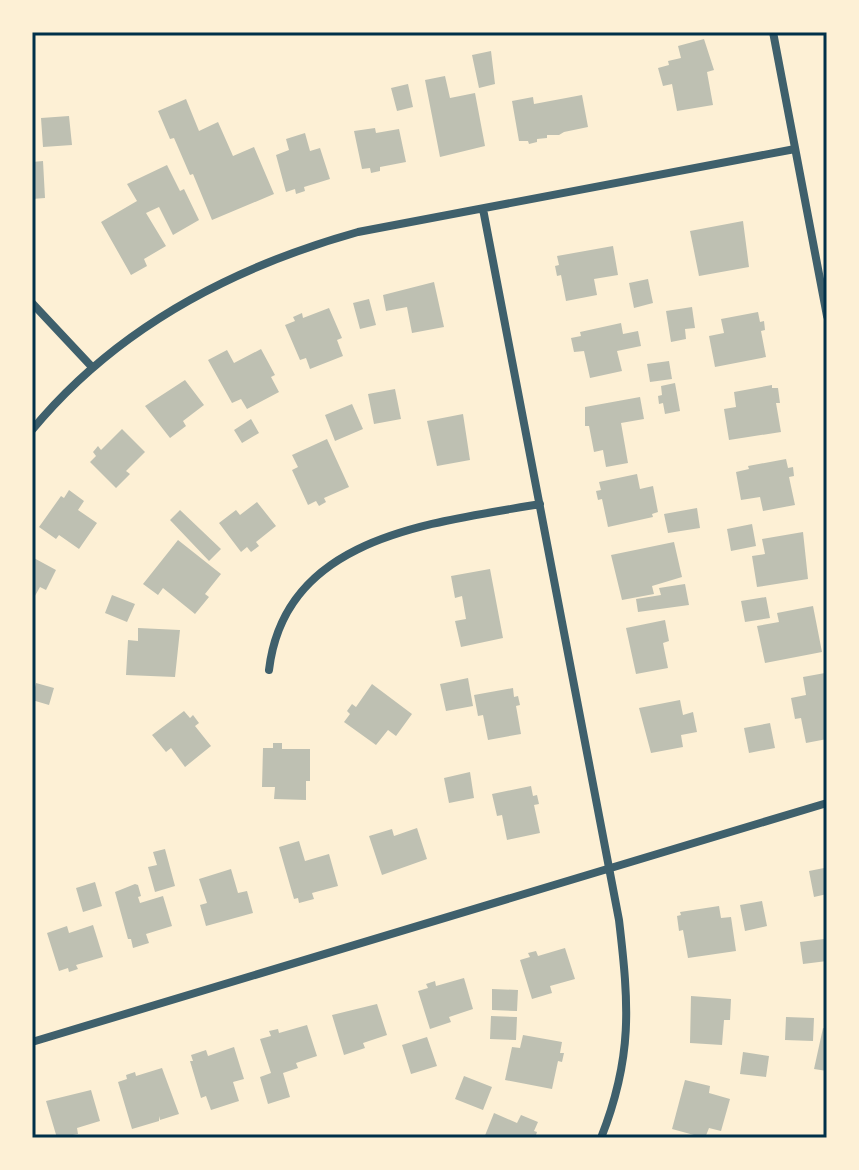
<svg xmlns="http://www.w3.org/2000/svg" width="859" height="1170" font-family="'Fira Sans Condensed',sans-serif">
<rect width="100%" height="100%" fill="#fdf0d5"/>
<path fill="#bec0b2" d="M704 39 714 70 707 72 713 105 677 111 672 84 663 86 658 68 669 65 668 61 681 58 678 46Z
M491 51 495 84 479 88 472 55Z
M445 76 450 98 475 93 485 146 440 157 425 80Z
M408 84 413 107 397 111 391 88Z
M582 95 588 127 564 132 559 135H547V138L537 139V142L529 144 528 141H519L512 101 533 97 534 104Z
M186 99 199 131 218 122 233 156 254 147 274 194 212 220 193 174 190 175 174 138 170 139 158 111Z
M69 116 72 145 43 147 41 118Z
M375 128 376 133 399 129 406 162 380 167V171L371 173 370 168 362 169 354 131Z
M305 133 310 151 320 148 330 179 304 187 305 191 296 194 295 189 286 192 276 155 289 150 286 139Z
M43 161 45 198 32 199V162Z
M167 165 180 191 184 189 199 220 173 235 159 207 146 213 166 246 144 259 147 266 131 275 101 222 137 201 127 184Z
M743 221 749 267 699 276 690 231Z
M613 246 618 275 594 279 597 295 566 301 561 275 557 276 555 266 559 265 557 256Z
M648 279 653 303 634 308 629 283Z
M434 282 444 327 412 333 407 307 386 311 383 295Z
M369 299 376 325 360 329 353 303Z
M692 307 695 328 685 329 686 339 671 342 666 311Z
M329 308 342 338 337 340 343 356 310 369 306 358 300 360 285 325 295 321 293 317 302 313 303 318Z
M758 312 760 322 764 321 765 330 761 331 766 357 715 367 709 336 724 333 721 319Z
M621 323 623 334 638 331 641 346 617 351 622 371 590 378 584 351 574 352 571 338 581 336 580 332Z
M261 349 275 375 271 377 279 392 247 409 241 399 232 403 208 360 227 350 234 363Z
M669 361 672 379 650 382 647 364Z
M185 380 204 405 183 421 186 426 170 438 145 406Z
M675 383 680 411 665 414 663 403 659 404 658 396 662 395 661 386Z
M772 385V388H778L780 403H776L781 432 729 440 724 409 736 407 734 392Z
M395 389 401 419 374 424 368 394Z
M640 397 644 419 621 423 628 463 606 467 603 450 594 452 589 426H585V407Z
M352 404 363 429 335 441 325 415Z
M463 414 470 460 437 466 427 421Z
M251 419 259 433 242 443 234 430Z
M122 429 145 452 126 471 130 474 116 488 90 462 96 456 93 452 98 446 101 450Z
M327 439 349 487 324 498 326 502 319 506 316 501 308 505 292 470 298 467 292 455Z
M786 459 788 468 793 467 794 476 789 477 795 505 763 511 760 497 741 500 736 472 749 469 748 466Z
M637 474 640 489 653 486 658 512 652 514 653 517 608 527 602 499 598 500 596 491 601 490 599 482Z
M69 490 84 501 78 510 97 523 79 549 59 535 56 539 39 527 61 496 64 498Z
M257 502 276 526 256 542 259 546 251 552 247 547 241 552 219 523 236 510 240 515Z
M697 508 700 528 668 533 664 514Z
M180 510 221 549 209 561 170 520Z
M752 524 756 546 731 551 727 529Z
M803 532 808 579 757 587 752 556 765 554 762 539Z
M178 540 221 574 205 594 209 597 195 614 163 588 158 595 143 584Z
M674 542 682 577 652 586 654 594 622 600 611 555Z
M32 557 56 570 46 590 40 587 32 601Z
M490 569 503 638 461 647 455 621 466 619 462 596 455 598 451 576Z
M685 584 689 605 638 612 636 599 661 595 659 588Z
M112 595 135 604 127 622 105 613Z
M766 597 770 618 745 622 741 601Z
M813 606 822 652 765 663 757 626 779 622 777 613Z
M665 620 669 641 663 643 668 668 636 674 626 628Z
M138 628 180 630 175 677 126 675 128 640 138 641Z
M825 673 827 739 806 743 801 718 795 719 791 698 806 695 803 677Z
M468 678 473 706 446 711 440 684Z
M36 683 54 688 49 705 32 700Z
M372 684 412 714 396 736 388 730 376 745 344 722 350 714 347 711 352 704 356 707Z
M513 688 514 697 518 696 520 705 516 706 521 734 488 740 483 715 478 716 474 695Z
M680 700 683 715 693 712 697 732 681 735 683 747 651 753 639 708Z
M184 711 190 718 193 715 199 723 195 726 211 746 185 767 171 748 166 752 152 735Z
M770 723 775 748 749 753 744 728Z
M273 743H282V749H310V781H306V800L274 799 275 787H262L263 748H273Z
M470 772 474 798 449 803 444 778Z
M531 786 533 796 537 795 539 804 534 805 540 833 507 840 502 815 497 816 492 794Z
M417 828 427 859 382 875 369 836 392 829 394 836Z
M299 841 305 861 329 854 338 886 312 893 314 899 299 903 298 898 294 899 279 847Z
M165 849 175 886 155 892 148 867 157 865 153 852Z
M824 865H827V894L814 897 809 871 824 868Z
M231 869 238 893 247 891 253 913 206 926 200 905 207 903 199 879Z
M95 882 102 906 83 912 76 888Z
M135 884 138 885 141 896 138 897 140 903 163 896 172 926 146 934 149 943 133 948 131 939H128L115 892Z
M762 901 767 926 745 931 740 905Z
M719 906 721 918 731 917 736 951 688 958 683 930 679 931 677 916 681 915 680 912Z
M93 925 103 957 76 965 78 969 69 972 68 968 59 971 47 933 67 926 69 933Z
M824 939 827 961 803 964 800 942Z
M565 948 575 979 550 986 552 993 532 999 520 960 530 957 528 953 536 951 538 956Z
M464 978 473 1009 449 1017 451 1022 430 1029 418 991 428 988 426 984 435 981 436 986Z
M492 989 518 990 517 1011 492 1010Z
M691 996 731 999 730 1020H724L722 1045 690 1043Z
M377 1004 387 1035 363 1043 365 1048 344 1055 332 1015Z
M491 1016 517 1017 516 1040 490 1039Z
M786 1017 814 1018 813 1041 785 1040Z
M307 1025 317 1056 296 1063 298 1068 283 1073 290 1097 268 1104 260 1077 271 1073 260 1039 271 1036 269 1031 278 1029 279 1033Z
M823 1028 827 1029V1071L814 1069Z
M523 1035 562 1042 560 1053H564L562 1062 558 1061 552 1089 505 1080 512 1047 520 1048Z
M427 1037 437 1066 411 1074 402 1045Z
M234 1047 244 1079 233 1082 239 1101 211 1110 206 1096 201 1098 190 1061H193L191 1055 206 1050 208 1056Z
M743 1052 769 1056 766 1077 740 1074Z
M162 1068 179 1114 160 1120 159 1116V1121L132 1129 118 1082 127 1079 126 1075 135 1072 136 1076Z
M464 1076 492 1087 483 1110 455 1099Z
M685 1080 710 1086 709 1093 730 1099 721 1131 709 1128 705 1138 672 1129Z
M91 1090 100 1121 77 1128 78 1134 57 1138 46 1101Z
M494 1113 517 1123 521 1115 538 1122 534 1131 537 1132 535 1138H484Z"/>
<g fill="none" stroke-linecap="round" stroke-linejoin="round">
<path stroke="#3f606c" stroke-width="8" d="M773 32 827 316
M483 209 619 920C629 1005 633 1057 601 1138
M32 303 92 367
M32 430C116 328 233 267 358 232L795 149
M269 670C285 535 433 523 540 504
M32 1042 827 803"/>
</g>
<rect width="859" height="1170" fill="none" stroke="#fdf0d5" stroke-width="68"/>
<rect x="34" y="34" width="791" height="1102" fill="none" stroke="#003049" stroke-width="3"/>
</svg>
